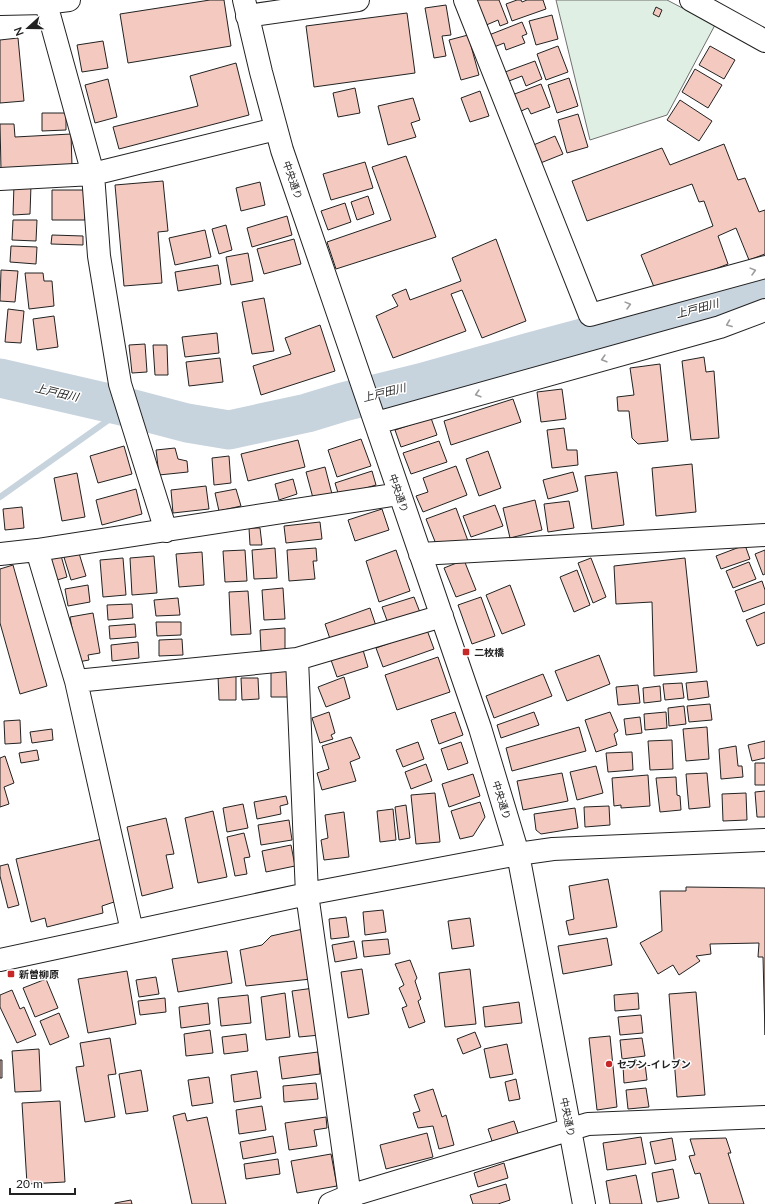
<svg xmlns="http://www.w3.org/2000/svg" width="765" height="1204" font-family="Lato,'Noto Sans JP',sans-serif">
<rect width="100%" height="100%" fill="#fff"/>
<path fill="#e0efe3" stroke="#6f6f6f" d="M556 0H667L715 25 667 115 590 140Z"/>
<g fill="none" stroke-linecap="round" stroke-linejoin="round">
<path stroke="#c7d3dd" stroke-width="6" d="M0 497 124 409"/>
<path stroke="#c7d3dd" stroke-width="39" d="M0 378 126 407 187 423 229 430 307 413 343 402 420 383 530 352 765 289"/>
</g>
<path fill="#f3c9c0" stroke="#222" d="M210 0H224L231 46 128 63 120 14Z
M474 0H499L508 23 500 26 498 20 484 26Z
M517 0H521L522 2 527 0H543L546 9 512 21 506 4Z
M446 5 451 35 442 36 446 56 434 58 425 8Z
M656 7 662 10 659 17 653 14Z
M407 13 415 73 314 87 306 26Z
M552 15 558 39 536 45 529 21Z
M522 22 527 34 522 36 525 43 506 50 504 43 494 47 489 35Z
M468 35 479 75 461 80 449 40Z
M18 38 24 101 0 103V40Z
M103 41 108 68 82 72 77 45Z
M558 46 568 72 546 80 537 54Z
M710 46 735 60 724 79 699 65Z
M535 61 542 79 526 86 522 76 509 81 505 72Z
M236 63 249 115 119 149 113 127 198 106 190 76Z
M695 69 722 85 708 108 682 92Z
M569 78 578 106 557 113 548 85Z
M108 79 117 117 95 123 85 85Z
M541 84 550 107 531 114 528 108 519 112 512 95Z
M355 88 360 113 338 117 333 93Z
M480 91 489 116 470 122 461 98Z
M413 98 420 120 411 123 416 137 388 145 378 106Z
M680 100 712 121 699 141 667 120Z
M42 113H66V130L42 131Z
M578 114 588 147 567 153 558 120Z
M0 124H14L15 137 71 134 72 166 1 170Z
M555 136 563 154 538 164 531 146Z
M724 144 738 180 745 178 759 212 765 210V254L749 260 736 228 718 236 728 264 656 292 641 255 713 226 704 201 699 202 692 184 587 221 572 181 662 148 670 165Z
M406 156 436 237 336 269 327 242 391 220 372 167Z
M365 162 373 188 331 200 323 174Z
M163 181 168 231 158 232 162 283 124 286 115 185Z
M260 182 265 205 241 211 236 188Z
M14 184 31 185 30 214 13 215Z
M52 190H85V220H52Z
M368 196 374 214 357 220 351 202Z
M345 203 351 222 328 230 321 211Z
M287 216 292 235 252 247 247 228Z
M13 220H37L36 241 12 240Z
M226 225 232 250 219 254 212 229Z
M205 230 211 257 175 265 169 238Z
M52 235 83 236V245L51 244Z
M294 239 301 264 264 274 257 249Z
M496 239 526 321 482 338 462 290 451 294 466 331 393 358 376 316 398 306 392 295 406 289 410 300 461 281 452 258Z
M11 246 37 247 36 264 10 262Z
M248 253 253 281 231 285 226 257Z
M218 265 221 284 178 291 175 272Z
M1 270 18 271 15 302 0 301Z
M25 273H43L44 281H52L54 306 29 309Z
M264 298 274 351 252 354 242 302Z
M8 309 24 311 21 343 5 342Z
M54 316 58 347 37 350 33 319Z
M320 325 335 371 261 395 253 366 291 354 285 338Z
M217 333 219 353 185 357 182 337Z
M145 344 147 372 132 373 129 345Z
M153 345H167L168 375H155Z
M704 357 706 372 714 371 719 438 691 440 682 361Z
M220 358 223 382 189 386 186 362Z
M660 364 668 441 638 444 632 438 629 411H618L617 397 634 395 630 368Z
M562 389 566 419 541 422 537 392Z
M513 399 521 422 451 445 444 421Z
M431 418 437 435 401 447 395 430Z
M564 428 567 450H577L578 465 552 468 547 430Z
M361 439 371 466 337 477 328 450Z
M298 440 305 467 248 481 241 454Z
M439 441 447 462 411 474 403 453Z
M124 446 132 474 98 483 90 456Z
M175 448 178 459 187 461 188 472 159 475 156 450Z
M488 451 501 488 479 496 466 459Z
M229 456 231 483 214 485 212 458Z
M692 464 696 512 656 516 652 468Z
M456 466 467 495 423 512 416 496 428 492 423 478Z
M325 467 332 494 313 498 306 472Z
M372 471 376 485 339 496 335 483Z
M573 472 578 491 548 499 543 480Z
M617 472 624 525 592 529 585 476Z
M77 473 85 517 62 521 54 478Z
M293 479 297 494 279 500 275 484Z
M206 486 209 509 173 513 171 490Z
M136 489 142 514 102 525 96 500Z
M236 489 241 506 219 511 215 493Z
M535 500 542 530 510 538 503 508Z
M569 501 574 528 548 532 544 504Z
M495 505 503 526 471 537 463 516Z
M22 507 24 528 5 530 3 509Z
M456 508 468 541 436 544 426 519Z
M382 509 389 530 355 541 348 520Z
M320 522 322 539 286 543 284 526Z
M249 528H260L262 545H250Z
M745 545 750 559 721 569 716 556Z
M275 548 277 578 254 579 252 550Z
M316 548 317 561H313L315 579 289 581 287 550Z
M78 550 86 576 71 580 63 554Z
M245 550 247 581 225 582 223 551Z
M396 550 410 591 379 602 366 561Z
M765 550V574L763 575 755 554Z
M60 552 67 577 54 581 47 556Z
M202 552 204 585 179 587 176 554Z
M154 556 157 593 132 595 130 558Z
M123 558 126 595 103 597 100 560Z
M591 558 606 597 593 603 578 563Z
M685 558 697 672 654 676 652 602 616 604 614 566Z
M464 560 476 590 456 597 444 568Z
M749 562 756 579 733 588 726 571Z
M13 565 47 686 20 694 0 623V569Z
M577 570 590 605 574 612 560 577Z
M762 581 765 590V604L743 612 735 591Z
M88 585 90 602 68 606 65 589Z
M510 585 525 625 502 634 486 595Z
M283 588 285 619 264 620 262 590Z
M248 591 251 634 231 635 229 592Z
M414 597 421 615 389 626 382 607Z
M481 597 495 636 472 644 458 605Z
M178 598 180 615 156 616 154 600Z
M132 604 133 618 108 620 107 605Z
M370 608 376 626 331 642 325 624Z
M765 612V643L757 646 746 620Z
M93 613 100 653 88 655 89 660 78 662 70 617Z
M156 622H181V635L157 636Z
M135 624 136 637 110 639 109 626Z
M285 628V650L261 651 260 630Z
M427 630 434 649 383 667 376 648Z
M182 639 183 655 159 656V640Z
M138 642 139 658 112 661 111 645Z
M363 650 368 667 337 677 331 660Z
M599 655 610 684 567 701 555 671Z
M438 657 450 692 397 710 385 675Z
M290 670V697H271V671Z
M543 674 552 696 494 718 486 696Z
M218 676H236V700H219Z
M344 677 350 698 326 707 318 687Z
M241 678H258L259 699 242 700Z
M707 681 709 697 688 700 686 683Z
M682 683 684 698 665 700 663 684Z
M638 685 640 703 618 705 616 687Z
M660 686 661 701 644 703 643 688Z
M710 704 712 720 689 722 687 706Z
M684 706 686 724 669 726 668 708Z
M329 712 335 733 331 735 333 739 320 743 312 718Z
M455 712 463 735 439 744 431 720Z
M534 712 539 725 501 738 497 725Z
M610 712 618 731 614 734 617 745 596 752 585 720Z
M666 712 667 728 645 730 644 714Z
M640 717 642 733 626 735 624 719Z
M20 720 21 743 5 744 4 721Z
M579 727 586 751 512 771 506 748Z
M707 727 709 759 686 761 683 729Z
M52 729 53 740 32 743 30 732Z
M351 737 360 758 350 762 356 781 322 790 317 773 329 769 322 746Z
M672 740 673 769 650 770 648 741Z
M765 741V758L752 761 748 745Z
M418 742 424 759 403 767 396 750Z
M461 742 468 763 448 770 441 749Z
M736 746 738 766H742L743 777 721 779 719 749Z
M37 750 39 760 21 763 19 753Z
M632 752 633 770 608 772 606 753Z
M5 756 14 783 4 787 9 804 0 807V758Z
M755 763H765V785H755Z
M426 764 432 781 411 789 405 772Z
M596 766 603 793 577 800 570 772Z
M562 773 568 801 523 810 517 781Z
M707 773 710 807 689 809 686 774Z
M473 774 480 796 449 807 442 784Z
M648 775 650 806 621 808V805L614 806 612 778Z
M676 777 677 795 680 796 681 810 660 812 656 778Z
M765 791V817H757L755 792Z
M435 793 440 842 416 844 411 795Z
M746 793 747 820 723 821 722 794Z
M286 796 288 804 280 806 281 814 257 819 254 802Z
M480 802 485 817 473 836 460 839 451 811Z
M243 804 248 828 227 832 223 808Z
M406 805 410 838 399 840 395 807Z
M609 806 610 825 585 827 584 807Z
M575 808 578 828 541 834 536 830 534 814Z
M393 809 396 840 380 842 377 811Z
M213 811 227 877 198 883 185 818Z
M344 812 349 857 324 860 321 840 328 838 325 815Z
M166 818 174 854 166 855 173 888 142 896 127 827Z
M289 820 292 840 261 845 258 825Z
M244 833 250 857 244 858 247 874 235 876 227 837Z
M102 839 117 901 102 906 103 913 47 927 45 918 31 922 16 859Z
M291 845 295 866 266 872 262 851Z
M8 864 19 905 8 908 0 876V866Z
M608 879 617 927 569 935 566 921 574 919 569 886Z
M686 887 765 888V1035L763 957H758L759 943 710 944 711 954 696 956 700 961 679 975 673 965 658 974 640 943 662 931 660 891H686Z
M383 910 386 932 365 935 363 912Z
M346 917 349 937 331 939 329 919Z
M470 918 474 946 452 949 448 921Z
M303 929 311 979 246 986 240 950 262 945 271 936Z
M607 938 612 965 563 974 558 946Z
M388 939 390 954 364 957 362 941Z
M354 941 357 958 335 962 332 945Z
M227 951 232 983 178 992 172 959Z
M410 960 417 978 415 981 421 999 418 1001 425 1022 409 1028 402 1008 407 1006 399 988 404 985 395 964Z
M362 969 369 1014 348 1018 341 972Z
M470 969 476 1024 445 1027 439 973Z
M127 971 136 1024 88 1033 78 979Z
M156 977 159 994 139 997 136 980Z
M46 979 58 1008 35 1017 23 988Z
M314 988 320 1035 299 1037 292 991Z
M12 990 20 1009 24 1007 36 1035 17 1043 0 1007V995Z
M696 992 705 1095 677 1097 669 994Z
M285 993 290 1037 266 1040 261 997Z
M638 993 639 1009 615 1011 614 995Z
M248 995 251 1023 221 1026 218 998Z
M165 998 166 1012 140 1015 138 1001Z
M519 1002 522 1023 485 1027 483 1007Z
M208 1003 210 1024 181 1028 179 1007Z
M59 1013 69 1037 50 1045 40 1021Z
M641 1015 643 1033 620 1035 618 1017Z
M210 1030 213 1053 186 1056 184 1034Z
M475 1032 481 1047 463 1054 457 1039Z
M246 1034 248 1051 224 1054 222 1037Z
M610 1036 617 1107 597 1110 589 1038Z
M110 1038 116 1074 108 1075 115 1117 85 1122 76 1067 84 1066 80 1043Z
M642 1038 645 1056 622 1059 620 1040Z
M507 1044 513 1074 490 1078 484 1049Z
M39 1049 41 1091 15 1092 12 1051Z
M318 1052 320 1074 282 1079 279 1057Z
M0 1060H2V1078H0Z
M645 1064 647 1080 624 1083 623 1066Z
M141 1070 148 1111 126 1114 119 1074Z
M257 1071 261 1098 234 1102 231 1075Z
M209 1077 213 1103 192 1106 188 1080Z
M516 1079 520 1099 509 1101 505 1082Z
M316 1083 318 1099 284 1102 283 1086Z
M646 1088 649 1107 628 1109 626 1090Z
M433 1089 442 1117 446 1115 454 1145 439 1149 433 1126 418 1128 413 1113 420 1111 414 1095Z
M60 1101 65 1182 27 1184 22 1103Z
M262 1106 266 1130 239 1134 236 1110Z
M185 1113 187 1121 207 1117 226 1204H192L173 1116Z
M326 1117 327 1128 314 1130 317 1146 289 1150 285 1123Z
M514 1121 520 1139 494 1147 488 1129Z
M427 1133 433 1157 386 1169 380 1145Z
M273 1136 276 1153 243 1159 240 1142Z
M641 1137 646 1164 607 1170 603 1143Z
M672 1138 676 1160 655 1164 650 1142Z
M726 1138 731 1153H728L744 1204H709L700 1173 695 1174 689 1156 695 1155 690 1139Z
M331 1154 337 1186 297 1193 291 1161Z
M278 1159 280 1174 246 1179 244 1164Z
M504 1163 508 1178 478 1187 474 1173Z
M673 1169 679 1198 657 1202 652 1173Z
M636 1175 642 1204H610L606 1181Z
M506 1184 510 1200 498 1204H473L470 1195Z
M131 1200 132 1204H115V1203Z"/>
<g fill="none" stroke-linecap="round" stroke-linejoin="round">
<defs>
<path id="minor" d="M45 0 93 174 99 256 120 384 166 531
M244 0 261 72 282 150 480 728 518 854 584 1204
M465 0 590 315 765 267
M691 0 765 41
M0 4 45 3 69 0
M247 16 358 0
M0 179 93 174 276 129
M376 423 720 327 765 310
M37 550 76 681 132 931
M0 554 37 550 399 494
M420 554 765 535
M297 659 307 894 351 1204
M76 681 297 659 442 616
M0 960 307 894 518 854 553 849 765 840
M330 1204 349 1196 588 1124 765 1117"/>
</defs>
<use href="#minor" stroke="#222" stroke-width="24"/>
<use href="#minor" stroke="#fff" stroke-width="22"/>
</g>
<defs><path id="oneway-chevron" d="M-2-3.5L2.5 0L-2 3.5" fill="none" stroke-width="1.6" stroke-linecap="round" stroke-linejoin="round"/></defs>
<g stroke="#9c9c9c">
<use href="#oneway-chevron" transform="translate(753 271) rotate(-15)"/>
<use href="#oneway-chevron" transform="translate(628 305) rotate(-15)"/>
<use href="#oneway-chevron" transform="translate(729 324) rotate(159)"/>
<use href="#oneway-chevron" transform="translate(604 359) rotate(164)"/>
<use href="#oneway-chevron" transform="translate(478 394) rotate(164)"/>
</g>
<g fill="#c62828" stroke="#fff" stroke-width="1.5">
<rect x="462" y="648" width="8" height="8" rx="2"/>
<rect x="7" y="970" width="8" height="8" rx="2"/>
<circle cx="609" cy="1064" r="4"/>
</g>
<g text-anchor="middle" dominant-baseline="central" stroke-width="3" stroke-linejoin="round" paint-order="stroke">
<g font-size="10" fill="#222" stroke="#fff">
<text transform="translate(293 180) rotate(71)">中央通り</text>
<text transform="translate(399 493) rotate(71)">中央通り</text>
<text transform="translate(502 800) rotate(73)">中央通り</text>
<text transform="translate(568 1117) rotate(79)">中央通り</text>
</g>
<g font-size="10" font-weight="bold" fill="#222" stroke="#fff" text-anchor="start">
<text x="474" y="652">二枚橋</text>
<text x="19" y="974">新曽柳原</text>
<text x="617" y="1064">セブン-イレブン</text>
</g>
<g font-size="11" font-style="italic" fill="#222" stroke="#fff">
<text transform="translate(697 308) rotate(-15)">上戸田川</text>
<text transform="translate(57 392) rotate(13)">上戸田川</text>
<text transform="translate(384 392) rotate(-14)">上戸田川</text>
</g>
</g>
<g transform="translate(28 28) rotate(249)" stroke="#ffffff" stroke-width="3" paint-order="stroke">
<path d="M0-3L7 15L0 10L-7 15Z" fill="#222222"/>
<text y="-6" font-size="11" font-weight="bold" text-anchor="middle" fill="#222222">N</text>
</g>
<path d="M10 1188v6h65v-6" fill="none" stroke="#222222" stroke-width="2"/>
<text x="16" y="1188" font-size="12" fill="#222222" stroke="#ffffff" stroke-width="3" paint-order="stroke">20 m</text>
</svg>
